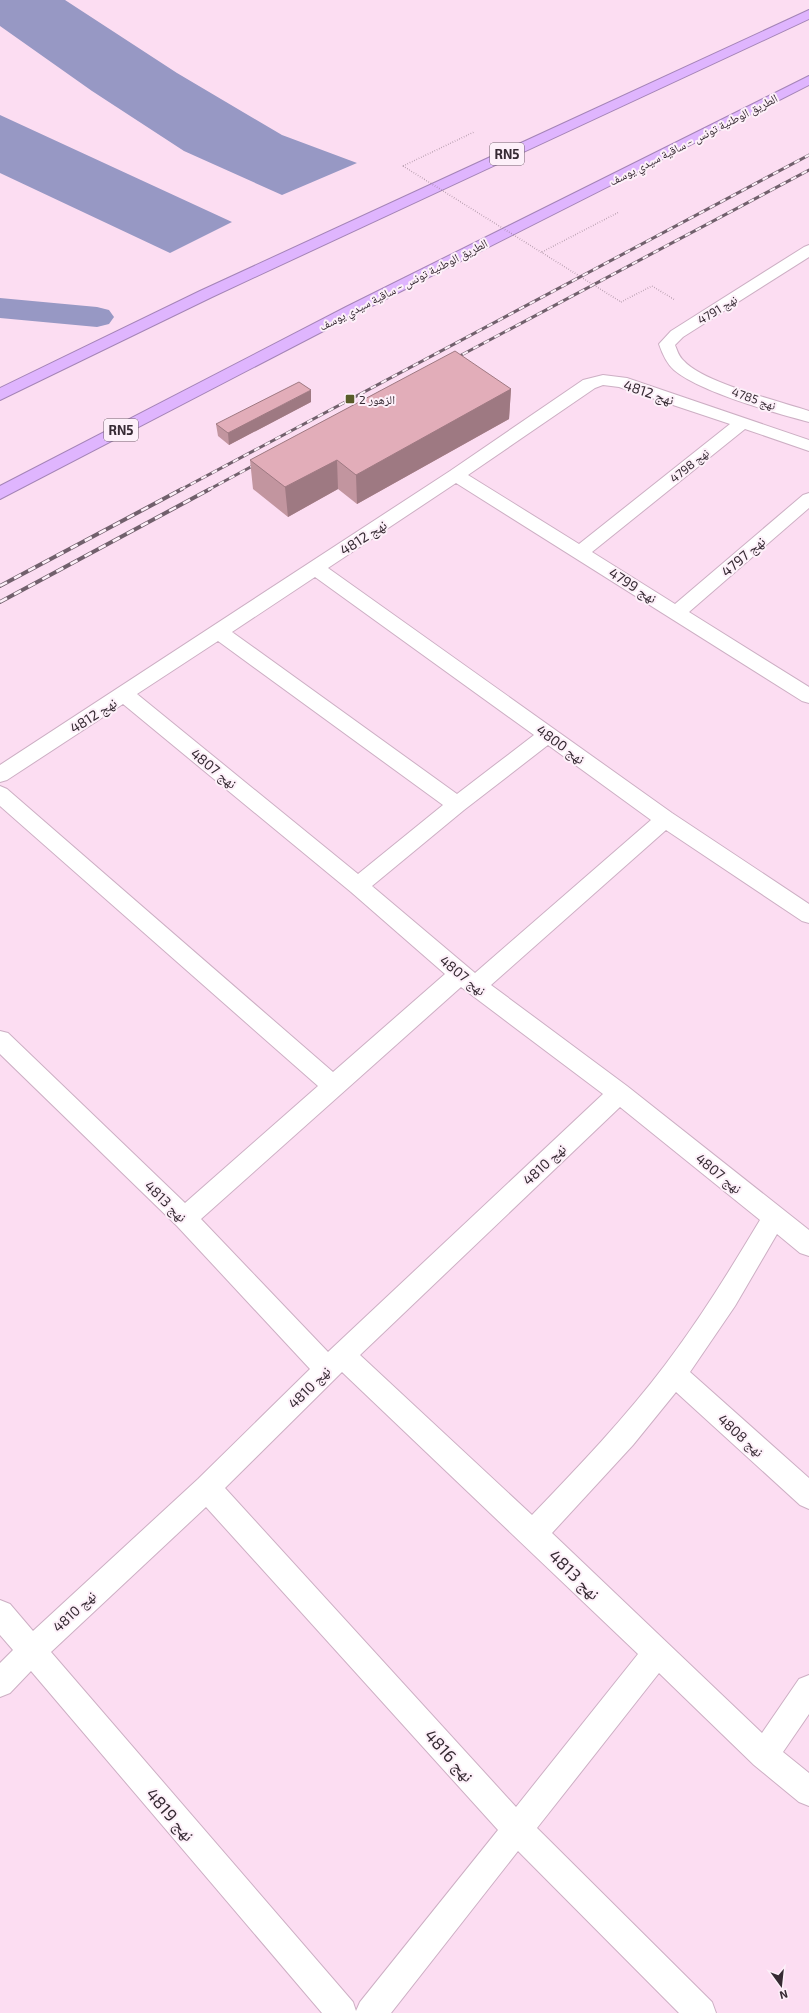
<svg xmlns="http://www.w3.org/2000/svg" width="809" height="2013" font-family="'Exo 2','Noto Naskh Arabic',sans-serif">
<rect width="100%" height="100%" fill="#fcddf2"/>
<path fill="#9798c4" d="M0 0H65L177 73 282 135 357 163 282 195 184 151 92 91 0 26Z
M0 115 232 222 170 253 0 173Z"/>
<g fill="none" stroke-linecap="round" stroke-linejoin="round">
<path fill="#9798c4" fill-rule="evenodd" d="M0 298 97 307 109 310 114 317 109 324 97 327 0 318Z"/>
<defs>
<path id="minor" d="M809 245V257L683 337 675 345C677 350 679 357 684 361 704 383 779 401 809 411V422C775 413 700 392 674 370 667 364 662 353 659 344L671 331 804 247Z
M603 375 627 378 809 440V451L745 429 592 552 675 604 803 495 809 493V508L689 612 809 687V703L802 701 456 483 328 568 672 813 809 904V923L802 921 666 830 491 985 627 1086 809 1230V1256L800 1253 777 1234 735 1306 690 1372 809 1478V1509L800 1505 676 1392 633 1445 552 1533 762 1733 799 1679 809 1675V1714L783 1752 809 1773V1806L799 1802 754 1765 659 1673 537 1828 712 2002 716 2013H679L518 1851 391 2013H322L31 1671 10 1693 0 1697V1663L13 1650 0 1635V1600L10 1604 33 1631 198 1479 310 1369 177 1226 0 1054V1031L8 1033 185 1203 318 1086 0 806V786L7 789 333 1072 445 974 351 892 123 704 7 780 0 782V765L450 471 583 380ZM603 385 619 387 730 424 579 544 468 475 595 388ZM315 577 534 735 457 794 232 632ZM218 641 443 805 358 874 137 694ZM548 745 651 820 475 973 372 886 464 810ZM461 987 603 1094 328 1352 201 1219ZM620 1107 760 1220C730 1270 700 1319 665 1365 625 1418 578 1467 532 1515L360 1355ZM342 1372 638 1654 516 1807 225 1488ZM206 1507 498 1830 360 2002 356 2011 353 2002 51 1652Z"/>
<path id="highway" d="M809 10V19L212 297 0 400V388L200 291Z
M809 76V85L358 313 0 499V486L346 307Z"/>
</defs>
<use href="#minor" stroke="#cdafc4" stroke-width="2"/>
<use href="#highway" stroke="#a484b7" stroke-width="2"/>
<path stroke="#947f8d" stroke-width="1.5" stroke-dasharray="0.5 2" stroke-linecap="butt" d="M403 166 474 132
M542 252 619 212
M621 302 652 286 675 300"/>
<use href="#minor" fill="#fff" fill-rule="evenodd"/>
<use href="#highway" fill="#dfb5fe" fill-rule="evenodd"/>
<defs>
<path id="rail-far1" d="M452 360 809 170
M180 490 809 155
M208 490 260 462"/>
<path id="rail" d="M0 586 182 489
M0 602 210 489"/>
</defs>
<use href="#rail-far1" stroke="#71606c" stroke-width="3"/>
<use href="#rail" stroke="#71606c" stroke-width="4"/>
<use href="#rail-far1" stroke="#fdf0f9" stroke-width="2" stroke-dasharray="6" stroke-linecap="butt"/>
<use href="#rail" stroke="#fdf0f9" stroke-width="2.5" stroke-dasharray="8" stroke-linecap="butt"/>
<path stroke="#947f8d" stroke-width="1.5" stroke-dasharray="0.5 2" stroke-linecap="butt" d="M403 166 621 302"/>
</g>
<path fill="#c2959f" d="M511 389 509 419 357 504 338 489 288 517 253 489 250 460Z
M311 402 229 445 218 436 216 424Z"/>
<path fill="#9e7982" d="M511 389 509 419 357 504 356 475Z
M311 390V402L229 445 228 433Z
M337 460 338 489 288 517 285 487Z"/>
<path fill="#e2adb9" stroke="#9e7982" d="M455 351 511 389 356 475 337 460 285 487 250 460Z
M299 382 311 390 228 433 216 424Z"/>
<rect fill="#595c29" stroke="#fdf0f9" stroke-width="1.5" x="345" y="394" width="10" height="10" rx="2"/>
<g text-anchor="middle" dominant-baseline="central" stroke-width="4" stroke-linejoin="round" paint-order="stroke">
<g font-size="12" fill="#362a33" stroke="#fdf0f9">
<text transform="translate(693 139) rotate(-27)">الطريق الوطنية تونس - ساقية سيدي يوسف</text>
<text transform="translate(403 284) rotate(-27)">الطريق الوطنية تونس - ساقية سيدي يوسف</text>
<text transform="translate(717 309) rotate(-32)">نهج 4791</text>
<text transform="translate(754 398) rotate(19)">نهج 4785</text>
<text transform="translate(689 465) rotate(-39)">نهج 4798</text>
</g>
<g font-size="12" fill="#362a33" stroke="#fdf0f9" text-anchor="start">
<text x="359" y="399">الزهور 2</text>
</g>
<g fill="#fdf0f9" stroke="#72656e" stroke-width="1">
<rect x="490" y="143" width="34" height="22" rx="3"/>
<rect x="104" y="419" width="34" height="22" rx="3"/>
</g>
<g font-size="13" font-weight="bold" fill="#362a33">
<text x="507" y="154">RN5</text>
<text x="121" y="430">RN5</text>
</g>
<g font-size="14" fill="#362a33" stroke="#fdf0f9">
<text transform="translate(649 392) rotate(18)">نهج 4812</text>
<text transform="translate(363 537) rotate(-33)">نهج 4812</text>
<text transform="translate(743 556) rotate(-41)">نهج 4797</text>
<text transform="translate(633 585) rotate(32)">نهج 4799</text>
<text transform="translate(93 715) rotate(-33)">نهج 4812</text>
<text transform="translate(561 744) rotate(36)">نهج 4800</text>
<text transform="translate(214 768) rotate(39)">نهج 4807</text>
<text transform="translate(463 975) rotate(39)">نهج 4807</text>
<text transform="translate(544 1164) rotate(-43)">نهج 4810</text>
<text transform="translate(719 1173) rotate(39)">نهج 4807</text>
<text transform="translate(166 1201) rotate(44)">نهج 4813</text>
<text transform="translate(309 1387) rotate(-45)">نهج 4810</text>
<text transform="translate(741 1435) rotate(42)">نهج 4808</text>
<text transform="translate(74 1611) rotate(-43)">نهج 4810</text>
</g>
<g font-size="17" fill="#362a33" stroke="#fdf0f9">
<text transform="translate(575 1574) rotate(44)">نهج 4813</text>
<text transform="translate(450 1755) rotate(48)">نهج 4816</text>
<text transform="translate(171 1814) rotate(49)">نهج 4819</text>
</g>
</g>
<g transform="translate(781 1985) rotate(165)" stroke="#fdf0f9" stroke-width="3" paint-order="stroke">
<path d="M0-3L7 15L0 10L-7 15Z" fill="#362a33"/>
<text y="-6" font-size="11" font-weight="bold" text-anchor="middle" fill="#362a33">N</text>
</g>
</svg>
